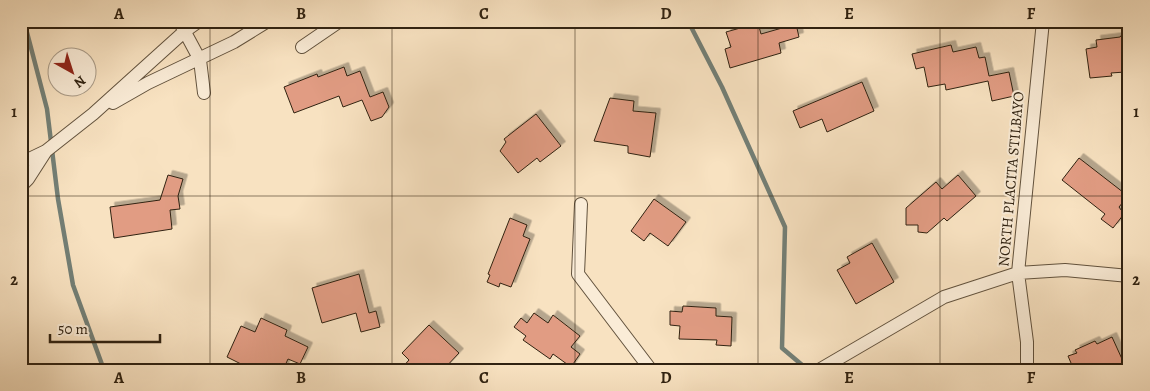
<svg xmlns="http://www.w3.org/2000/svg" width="1150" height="391" font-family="Alegreya,serif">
<defs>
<filter id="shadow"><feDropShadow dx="4.5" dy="-4.5" stdDeviation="0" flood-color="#0004"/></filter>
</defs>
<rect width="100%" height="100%" fill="#f8e2c1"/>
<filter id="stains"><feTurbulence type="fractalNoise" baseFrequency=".004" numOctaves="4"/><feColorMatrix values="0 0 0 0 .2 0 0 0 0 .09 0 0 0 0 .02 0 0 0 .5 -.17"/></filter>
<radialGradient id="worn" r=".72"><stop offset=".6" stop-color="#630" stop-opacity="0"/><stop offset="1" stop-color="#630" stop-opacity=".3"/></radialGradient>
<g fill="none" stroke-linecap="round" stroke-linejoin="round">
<path stroke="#737f76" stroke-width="4.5" d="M24 21 47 109 58 199 73 285 104 370
M688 21 722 87 785 227 782 348 808 370"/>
</g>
<path fill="#e19c83" stroke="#302211" filter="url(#shadow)" d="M758 23 761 34 796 24 799 37 779 43 781 53 730 68 725 49 731 47 726 32Z
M1129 26V68L1125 72 1111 73 1112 76 1090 78 1086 49 1097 47 1096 40 1120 37Z
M951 45 953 52 976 47 979 58 985 57 989 76 1009 72 1014 96 992 101 988 81 946 90 945 84 928 87 924 67 916 69 912 54Z
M344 67 347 76 360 71 370 97 383 92 389 107 382 117 371 121 362 100 343 107 339 96 294 113 284 87 317 74 318 77Z
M862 82 874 111 827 132 822 119 800 128 793 111Z
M610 98 634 101 633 111 656 113 650 157 628 153V146L594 141Z
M536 114 561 146 540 162 537 158 518 173 500 151 506 142 504 139Z
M1079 158 1128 196 1119 207 1124 214 1113 228 1101 219 1105 214 1062 180Z
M168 175 183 179 178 196 180 209 170 210 172 229 114 238 110 207 160 200Z
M958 175 976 196 947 221 944 218 927 233 918 232V225H906V208L936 182 942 189Z
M654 199 686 222 668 246 650 233 644 241 631 231Z
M510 218 527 225 523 236 530 239 511 287 500 283 499 287 487 282 490 275 488 274Z
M872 243 894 282 856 304 837 270 850 263 847 257Z
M359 274 369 313 376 311 380 327 361 332 356 313 322 323 312 288Z
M683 306 716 308V316L732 317 731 346 716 345 717 340 679 339 680 326 670 325V311L682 312Z
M534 313 548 323 553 315 580 336 571 347 580 354 571 367 553 354 550 359 523 340 526 336 514 327 521 318 527 323Z
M261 318 287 330 285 336 308 347 300 364 288 359 283 370H238L241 364 227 357 241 326 255 332Z
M429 325 459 353 443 370H400L409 360 402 353Z
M1112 337 1127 370H1074L1068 356 1077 353 1075 350 1095 341 1097 344Z"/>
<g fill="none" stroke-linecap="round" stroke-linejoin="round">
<defs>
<path id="minor" d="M179 21 200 60 204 93
M302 47 340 21
M113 103 148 83 234 42 268 21
M21 163 46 151 93 114 185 31 199 21
M21 186 28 179 46 151
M581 204 578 274 651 370
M819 370 944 297 1018 273 1065 270 1129 276
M1027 370V342L1018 273 1043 21"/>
</defs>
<use href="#minor" stroke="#62523d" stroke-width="14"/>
<use href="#minor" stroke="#faecd7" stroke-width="12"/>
</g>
<path fill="none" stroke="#302211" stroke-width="1" stroke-opacity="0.55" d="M210 21V370M392 21V370M575 21V370M758 21V370M940 21V370M21 196H1129"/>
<g text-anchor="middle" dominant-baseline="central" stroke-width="4" stroke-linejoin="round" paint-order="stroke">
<g font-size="15" fill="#302211" stroke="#faecd7">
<text transform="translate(1011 179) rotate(-85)">NORTH PLACITA STILBAYO</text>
</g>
</g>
<rect width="1150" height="391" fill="none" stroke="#f8e2c1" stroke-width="55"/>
<g transform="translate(72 72) rotate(141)"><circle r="24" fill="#faecd7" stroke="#a99b88"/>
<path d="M0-4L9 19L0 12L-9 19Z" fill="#8f2418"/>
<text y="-8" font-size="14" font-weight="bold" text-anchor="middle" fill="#302211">N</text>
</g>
<path d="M50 334v8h110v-8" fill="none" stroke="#302211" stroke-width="2.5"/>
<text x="58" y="334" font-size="15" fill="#302211" stroke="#faecd7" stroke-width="4" paint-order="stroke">50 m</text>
<rect x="28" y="28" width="1094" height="336" fill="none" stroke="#302211" stroke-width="2"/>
<g font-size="16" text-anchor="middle" font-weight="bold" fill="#302211">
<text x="119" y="19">A</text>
<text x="301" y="19">B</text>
<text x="484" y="19">C</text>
<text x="666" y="19">D</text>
<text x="849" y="19">E</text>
<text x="1031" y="19">F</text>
<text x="14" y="117">1</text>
<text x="1136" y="117">1</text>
<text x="14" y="285">2</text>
<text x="1136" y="285">2</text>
<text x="119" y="383">A</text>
<text x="301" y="383">B</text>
<text x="484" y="383">C</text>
<text x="666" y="383">D</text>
<text x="849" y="383">E</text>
<text x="1031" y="383">F</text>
</g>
<rect width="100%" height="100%" filter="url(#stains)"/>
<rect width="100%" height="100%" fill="url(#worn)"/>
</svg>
